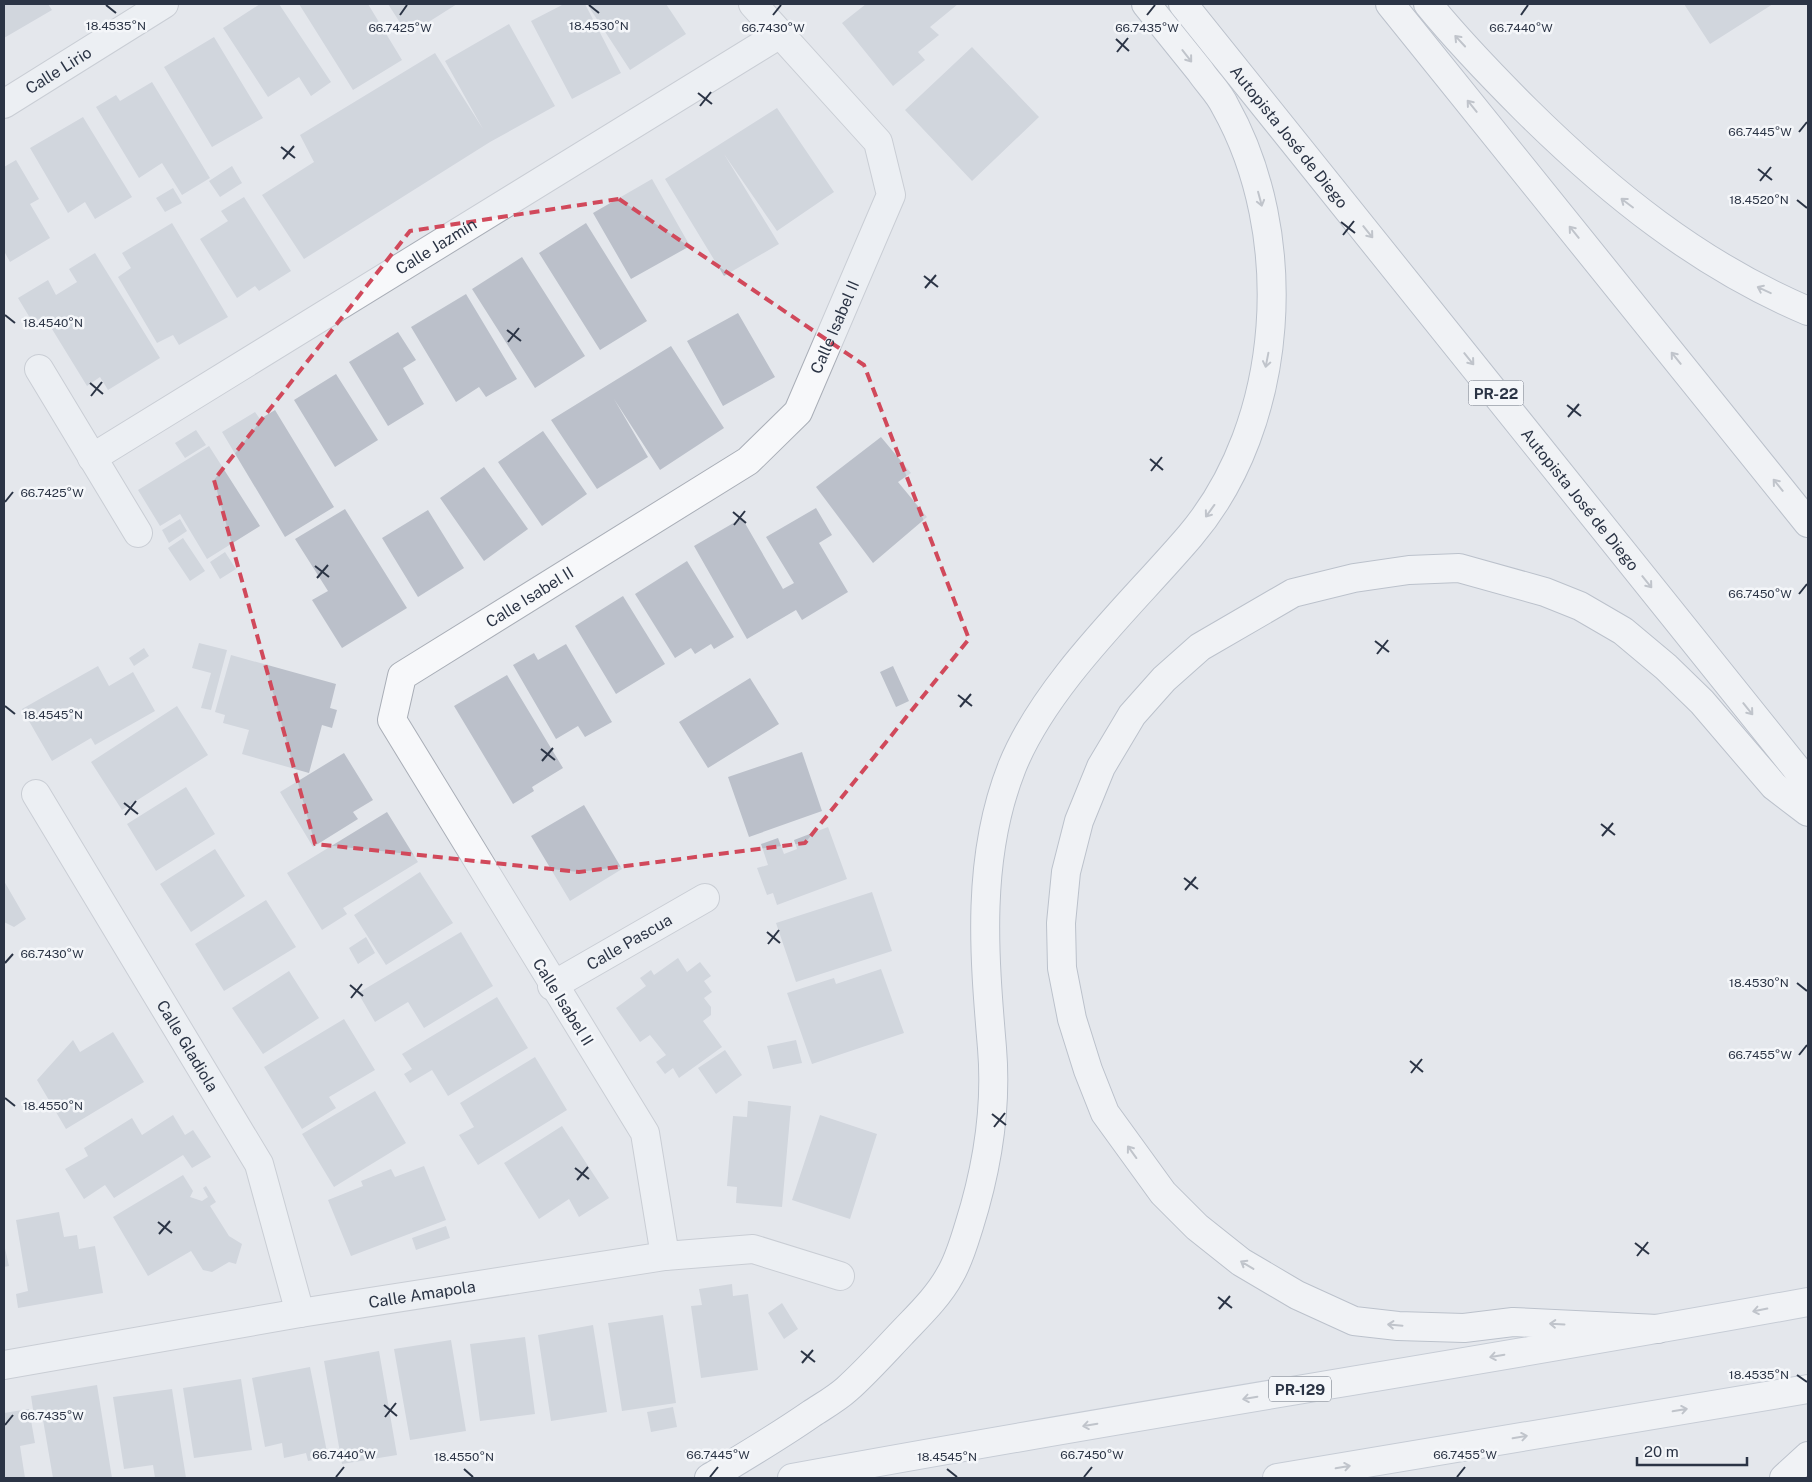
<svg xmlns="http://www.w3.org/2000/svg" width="1812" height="1482" font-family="'Public Sans',sans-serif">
<rect width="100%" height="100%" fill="#e4e7ec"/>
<path fill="#bbc0ca" d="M4 4H48L52 10 4 38Z
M260 4H279L331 82 311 96 299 77 268 97 223 28Z
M299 4H368L402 60 353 90Z
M388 4H457L408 35Z
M564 4H585L621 73 572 99 531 21Z
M587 4H666L686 34 630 70Z
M866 4H958L930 27 939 35 918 52 925 60 893 86 842 23Z
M1684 4H1773L1710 44Z
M509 24 555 106 490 142 304 259 262 195 314 162 300 135 435 53 483 129 445 61Z
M214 37 263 118 212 147 164 67Z
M972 47 1039 117 972 181 905 110Z
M152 82 210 178 182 195 162 163 139 178 96 107 116 95 120 101Z
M777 108 834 192 777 231 724 154 779 244 724 276 665 179Z
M83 117 132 197 95 219 85 202 68 213 30 148Z
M16 160 39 199 30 204 50 238 10 262 4 251V167Z
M232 166 242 183 220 197 209 181Z
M652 179 690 246 631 279 593 213Z
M173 188 182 203 165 212 156 198Z
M244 197 291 271 259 291 255 286 237 298 200 239 228 221 221 211Z
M172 223 228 317 179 345 173 335 157 343 118 277 131 268 122 253Z
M586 223 647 321 600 350 539 253Z
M95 253 160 358 108 390 100 377 87 386 44 316 33 323 18 298 48 280 56 295 77 282 69 269Z
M522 257 585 356 535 388 472 289Z
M466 294 517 379 486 397 479 387 456 402 411 327Z
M738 313 775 377 723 406 687 341Z
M398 332 416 360 403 368 424 404 388 426 349 362Z
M671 346 724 428 660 470 614 399 648 457 597 489 551 420Z
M336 374 378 440 335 467 294 400Z
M275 410 334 507 285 537 222 432 255 412 260 419Z
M196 430 206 445 185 458 175 443Z
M543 431 587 494 542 526 498 462Z
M881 437 911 473 898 482 927 517 873 563 816 487Z
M209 446 260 526 207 559 180 514 160 526 138 490Z
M484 467 528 529 484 561 440 498Z
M816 508 832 535 819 543 848 592 802 620 796 610 747 639 694 546 742 518 783 589 794 583 766 537Z
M345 509 407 608 342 648 312 600 328 591 295 539Z
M428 510 464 568 418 597 382 538Z
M180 519 187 531 169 543 162 530Z
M183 538 205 571 190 581 168 548Z
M225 552 236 569 220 579 210 562Z
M687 561 734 637 714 649 711 644 695 654 691 648 675 658 635 594Z
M623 596 665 664 616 694 575 626Z
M199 643 227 650 211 710 201 708 211 673 192 668Z
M566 644 612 722 585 737 578 726 556 739 513 665 534 653 538 660Z
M144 648 149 656 134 666 129 658Z
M231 655 336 684 330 708 337 710 332 728 322 725 309 773 242 754 249 730 223 723 225 715 215 712Z
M98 666 109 686 133 672 155 711 95 745 91 738 52 761 22 709Z
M893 666 909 701 896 707 880 672Z
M507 675 563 768 532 787 534 791 513 804 454 706Z
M750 678 779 724 708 768 679 722Z
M177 706 208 755 122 810 91 762Z
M802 752 822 811 749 837 728 777Z
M344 753 373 800 353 812 358 819 313 847 280 792Z
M186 787 215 834 156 871 127 824Z
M584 805 622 869 570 901 531 836Z
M387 812 418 862 343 908 347 914 322 930 287 873Z
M828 827 847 879 777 905 773 893 767 895 757 868 768 865 761 844 778 838 784 854 797 849 794 840Z
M215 849 245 896 191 932 160 884Z
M420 872 453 923 386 965 354 915Z
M4 881 26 919 14 927 4 922Z
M872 892 892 951 796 982 776 923Z
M266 900 296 947 224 991 195 944Z
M461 932 493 986 424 1028 408 1002 375 1022 358 993Z
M366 937 375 953 358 964 349 948Z
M678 958 687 972 700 962 711 976 704 981 712 992 704 998 711 1007V1015L703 1021 722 1047 679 1078 673 1068 665 1074 656 1062 666 1055 650 1035 640 1042 616 1008 646 986 640 978 651 970 654 975Z
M881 969 904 1033 812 1064 787 993 834 978 836 984Z
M289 971 319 1018 263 1054 232 1008Z
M497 997 528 1048 448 1096 432 1070 410 1083 404 1074 412 1069 402 1054Z
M344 1019 375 1070 329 1097 336 1108 302 1129 264 1067Z
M113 1032 144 1082 66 1129 37 1080 73 1040 80 1052Z
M796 1040 802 1063 773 1069 767 1046Z
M725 1050 742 1075 716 1094 698 1068Z
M535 1057 567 1110 478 1165 459 1135 474 1127 460 1103Z
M375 1091 406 1143 334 1187 302 1134Z
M748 1101 791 1106 782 1207 736 1203 737 1187 727 1186 733 1116 747 1117Z
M173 1115 185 1135 193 1130 211 1157 192 1168 183 1155 114 1198 105 1185 84 1199 65 1169 88 1156 84 1148 132 1118 142 1135Z
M820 1115 877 1134 850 1219 792 1200Z
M562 1126 609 1198 579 1217 569 1199 539 1219 504 1163Z
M424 1166 446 1220 351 1256 328 1200 363 1186 361 1181 391 1169 395 1177Z
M183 1175 193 1191 190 1197 202 1201 208 1197 203 1188 206 1186 216 1202 210 1206 229 1236 242 1244 236 1264 229 1262 212 1272 203 1270 191 1251 148 1276 113 1217Z
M59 1212 64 1237 77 1235 79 1249 95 1246 103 1293 18 1308 16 1294 28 1291 16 1220Z
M446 1226 450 1238 416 1250 412 1238Z
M4 1244 9 1266 4 1267Z
M732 1284 733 1296 748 1294 758 1370 701 1378 691 1306 702 1305 699 1289Z
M782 1303 798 1329 784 1339 768 1313Z
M663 1315 676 1403 622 1411 608 1323Z
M593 1325 607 1412 551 1421 538 1335Z
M525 1337 535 1414 480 1421 470 1344Z
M451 1340 466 1431 410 1440 394 1349Z
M379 1351 397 1455 342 1464 324 1361Z
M310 1367 328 1457 308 1461 306 1453 284 1458 282 1443 265 1447 252 1378Z
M241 1379 252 1450 194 1458 183 1388Z
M97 1385 112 1478H53L42 1414 34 1416 31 1396Z
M172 1389 186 1478H155L153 1465 124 1469 113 1397Z
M673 1407 677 1427 651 1432 647 1412Z
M29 1409 35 1443 20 1446 25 1478H4V1413Z"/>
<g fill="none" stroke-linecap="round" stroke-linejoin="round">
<defs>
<g id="street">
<path id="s1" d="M4 104 164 4"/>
<path d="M39 369 138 533"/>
<path id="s2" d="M92 458 780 34"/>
<path id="s3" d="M36 794 259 1164 300 1313"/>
<path id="s4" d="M552 986 705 898"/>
<path id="s5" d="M665 1256 645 1133 392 720 402 676 748 461 798 412 891 195 878 142 753 4"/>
<path id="s6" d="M4 1365 300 1313 665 1256 753 1249 840 1276"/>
</g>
<path id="primary" d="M792 1478C1130 1415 1470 1364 1808 1302
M1277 1478 1808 1389"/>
<g id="highway">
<path id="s7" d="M1183 4 1808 783"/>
<path d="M1390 4 1808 523"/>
<path d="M1428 4C1458 41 1492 76 1526 110 1609 192 1699 265 1808 311"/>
<path d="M1658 1329 1513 1322 1464 1328 1398 1326 1354 1321 1297 1295 1241 1262 1197 1227 1163 1193 1105 1113 1088 1070 1072 1019 1062 968 1061 923 1066 872 1079 821 1101 767 1132 715 1164 679 1200 647 1293 593 1354 578 1409 570 1459 568 1545 592 1580 606 1623 631 1666 667 1702 702 1774 786 1808 812"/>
<path d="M709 1478C744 1457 778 1437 811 1414 823 1406 836 1399 847 1389 866 1372 883 1353 901 1334 919 1315 938 1297 950 1275 959 1260 964 1242 969 1226 987 1169 997 1108 992 1048 984 954 976 858 1012 767 1046 683 1131 605 1190 536 1286 423 1297 234 1225 106 1219 93 1208 83 1200 71 1182 49 1164 26 1146 4"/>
<path d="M1784 1478 1808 1456"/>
</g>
</defs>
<use href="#street" stroke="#a9aeb7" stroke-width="30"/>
<use href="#primary" stroke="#a3abb8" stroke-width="30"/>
<use href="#highway" stroke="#8b94a3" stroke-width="30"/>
<use href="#street" stroke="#f7f8fa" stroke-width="28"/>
<use href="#primary" stroke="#fff" stroke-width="28"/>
<use href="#highway" stroke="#fff" stroke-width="28"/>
</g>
<defs><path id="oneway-shaft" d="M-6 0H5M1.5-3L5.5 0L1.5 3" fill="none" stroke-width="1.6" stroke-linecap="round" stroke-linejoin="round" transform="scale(1.25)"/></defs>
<g stroke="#959aa2">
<use href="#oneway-shaft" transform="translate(1460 41) rotate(-133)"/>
<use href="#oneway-shaft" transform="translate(1187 56) rotate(52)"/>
<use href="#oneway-shaft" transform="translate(1472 106) rotate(-129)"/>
<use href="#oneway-shaft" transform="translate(1260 199) rotate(75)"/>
<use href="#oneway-shaft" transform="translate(1627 203) rotate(-143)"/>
<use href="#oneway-shaft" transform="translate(1368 232) rotate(51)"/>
<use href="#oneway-shaft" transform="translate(1574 232) rotate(-129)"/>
<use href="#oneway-shaft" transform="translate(1764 290) rotate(-155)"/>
<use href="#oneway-shaft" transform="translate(1676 358) rotate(-129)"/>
<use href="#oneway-shaft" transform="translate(1469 359) rotate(51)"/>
<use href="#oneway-shaft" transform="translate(1267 360) rotate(101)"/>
<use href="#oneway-shaft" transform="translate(1778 485) rotate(-129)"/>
<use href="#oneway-shaft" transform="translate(1210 511) rotate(126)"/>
<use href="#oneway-shaft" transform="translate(1647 582) rotate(51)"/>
<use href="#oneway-shaft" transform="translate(1748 709) rotate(51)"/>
<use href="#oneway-shaft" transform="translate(1132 1152) rotate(-126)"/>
<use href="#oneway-shaft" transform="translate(1247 1265) rotate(-149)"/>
<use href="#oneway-shaft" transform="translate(1760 1310) rotate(169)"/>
<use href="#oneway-shaft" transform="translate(1557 1324) rotate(-177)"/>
<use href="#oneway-shaft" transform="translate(1395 1325) rotate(-175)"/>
<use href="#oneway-shaft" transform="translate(1497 1356) rotate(170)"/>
<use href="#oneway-shaft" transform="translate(1250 1398) rotate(170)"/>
<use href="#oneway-shaft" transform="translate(1680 1410) rotate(-10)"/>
<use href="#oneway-shaft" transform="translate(1090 1425) rotate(170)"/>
<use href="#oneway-shaft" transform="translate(1520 1437) rotate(-10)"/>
<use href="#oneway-shaft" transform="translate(1343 1467) rotate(-10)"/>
</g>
<path d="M0 0H1812V1482H0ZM619 199 864 365 969 639 805 843 579 872 315 844 214 480 410 231Z" fill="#e4e7ec" fill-opacity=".55" fill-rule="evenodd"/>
<path fill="none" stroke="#d1495b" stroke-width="4" stroke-dasharray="10 6" stroke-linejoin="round" d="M619 199 864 365 969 639 805 843 579 872 315 844 214 480 410 231Z"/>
<path fill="none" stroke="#2b3445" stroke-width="2" d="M106 5 116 13M589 5 599 13M400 15 407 5M773 15 781 5M1147 15 1155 5M1521 15 1528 5M1116 39 1129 51M1117 52 1128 38M698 93 712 104M700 106 711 92M1799 132 1807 122M281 147 295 158M283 159 294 146M1758 169 1772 180M1760 181 1771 167M1797 200 1807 208M1341 222 1355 233M1343 235 1354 221M924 276 938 287M925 288 936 275M5 315 15 323M507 330 521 341M508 342 519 328M90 383 103 394M91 396 102 382M1567 405 1581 416M1568 417 1579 404M1150 459 1163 470M1151 471 1162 457M5 502 13 492M733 512 746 523M734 525 745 511M315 566 329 577M317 578 328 565M1799 594 1807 584M1375 641 1389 652M1377 654 1388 640M958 695 972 706M5 706 15 714M960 707 971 694M541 749 555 760M542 761 553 748M124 803 138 814M125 815 136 801M1601 824 1615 835M1602 836 1613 823M1184 878 1198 889M1185 890 1196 877M767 932 780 943M768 944 779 930M5 963 13 954M1797 983 1807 991M350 985 363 996M351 998 362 984M1799 1055 1807 1045M1410 1061 1423 1072M1411 1073 1422 1059M5 1098 15 1106M992 1114 1006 1125M994 1127 1005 1113M575 1168 589 1179M577 1180 588 1167M158 1222 172 1233M159 1234 170 1221M1635 1243 1649 1254M1637 1256 1648 1242M1218 1297 1232 1308M1219 1309 1230 1296M801 1351 815 1362M802 1363 813 1350M1797 1375 1807 1382M384 1405 397 1416M385 1417 396 1403M5 1425 13 1415M464 1469 473 1477M947 1469 957 1477M336 1477 344 1467M710 1477 718 1467M1084 1477 1092 1467M1457 1477 1465 1467"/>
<g text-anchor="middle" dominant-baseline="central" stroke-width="5" stroke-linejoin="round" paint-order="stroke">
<g fill="#f4f6f9" stroke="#676e7b" stroke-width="1">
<rect x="1468.5" y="380.5" width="55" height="25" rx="4"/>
<rect x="1269" y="1376.5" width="62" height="25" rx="4"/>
</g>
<g font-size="15" font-weight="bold" fill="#2b3445">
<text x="1496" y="393">PR-22</text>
<text x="1300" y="1389">PR-129</text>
</g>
<g font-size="16" fill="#2b3445" stroke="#f4f6f9">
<text stroke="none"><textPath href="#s1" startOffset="64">Calle Lirio</textPath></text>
<text stroke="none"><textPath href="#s7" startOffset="170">Autopista José de Diego</textPath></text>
<text stroke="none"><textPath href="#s2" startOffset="404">Calle Jazmín</textPath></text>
<text stroke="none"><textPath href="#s5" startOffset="1224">Calle Isabel II</textPath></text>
<text stroke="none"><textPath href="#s7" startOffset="635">Autopista José de Diego</textPath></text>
<text stroke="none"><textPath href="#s5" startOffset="804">Calle Isabel II</textPath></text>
<text stroke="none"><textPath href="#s4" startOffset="89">Calle Pascua</textPath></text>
<text transform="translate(563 1002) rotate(58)">Calle Isabel II</text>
<text stroke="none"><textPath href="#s3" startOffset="294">Calle Gladiola</textPath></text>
<text stroke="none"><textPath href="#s6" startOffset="424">Calle Amapola</textPath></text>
</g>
</g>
<g font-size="12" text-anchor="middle" fill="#2b3445" stroke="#f4f6f9" stroke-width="5" stroke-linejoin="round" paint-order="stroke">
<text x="116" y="30">18.4535°N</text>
<text x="599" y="30">18.4530°N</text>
<text x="400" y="32">66.7425°W</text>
<text x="773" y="32">66.7430°W</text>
<text x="1147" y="32">66.7435°W</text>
<text x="1521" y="32">66.7440°W</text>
<text x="1760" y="136">66.7445°W</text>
<text x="1759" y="204">18.4520°N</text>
<text x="53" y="327">18.4540°N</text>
<text x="52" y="497">66.7425°W</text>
<text x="1760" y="598">66.7450°W</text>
<text x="53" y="719">18.4545°N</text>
<text x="52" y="958">66.7430°W</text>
<text x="1759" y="987">18.4530°N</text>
<text x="1760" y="1059">66.7455°W</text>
<text x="53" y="1110">18.4550°N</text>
<text x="1759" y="1379">18.4535°N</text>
<text x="52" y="1420">66.7435°W</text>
<text x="344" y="1459">66.7440°W</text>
<text x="718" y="1459">66.7445°W</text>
<text x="1092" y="1459">66.7450°W</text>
<text x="1465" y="1459">66.7455°W</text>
<text x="464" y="1461">18.4550°N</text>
<text x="947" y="1461">18.4545°N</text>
</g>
<rect width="1812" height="1482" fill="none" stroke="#2b3445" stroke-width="10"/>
<path d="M1637 1457v8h110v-8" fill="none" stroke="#2b3445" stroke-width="2.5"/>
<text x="1644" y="1457" font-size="15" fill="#2b3445" stroke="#f4f6f9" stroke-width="4" paint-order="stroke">20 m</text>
</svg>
